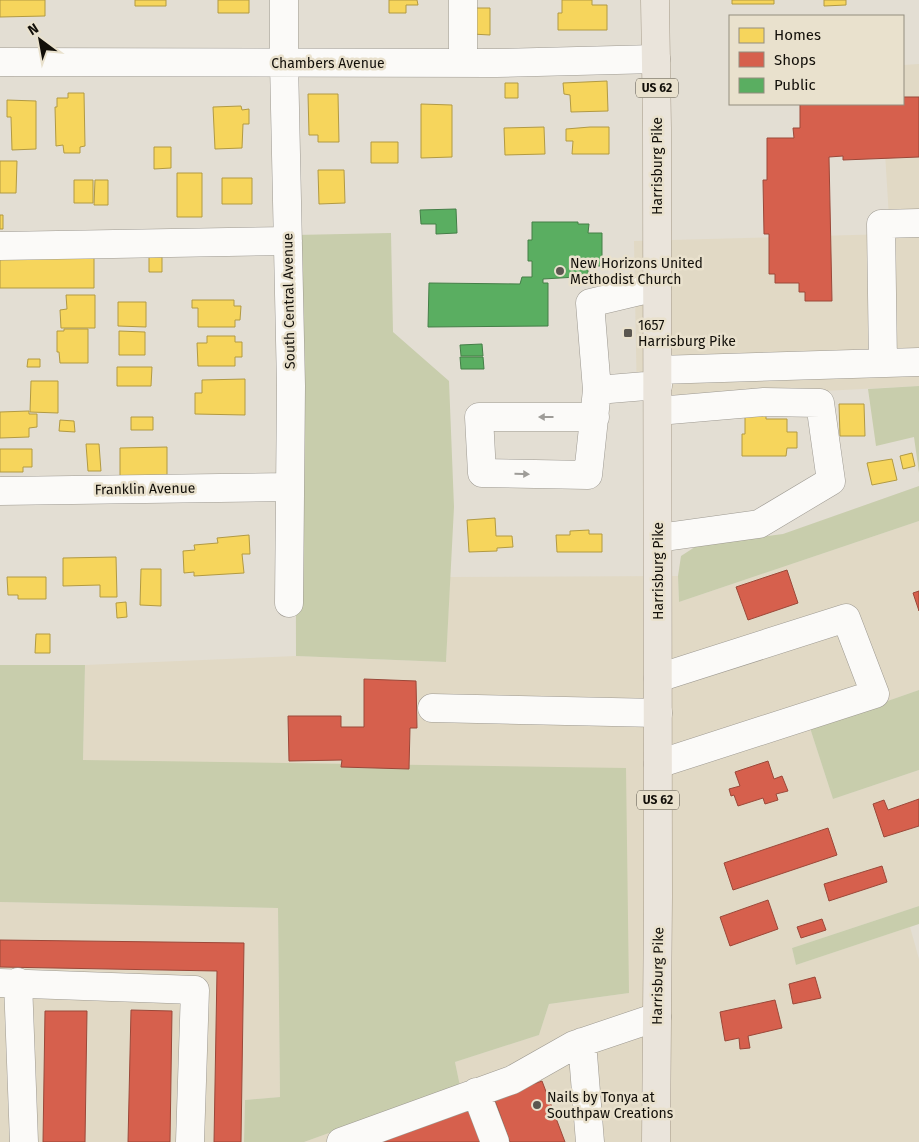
<svg xmlns="http://www.w3.org/2000/svg" width="919" height="1142" font-family="'Fira Sans',sans-serif">
<rect width="100%" height="100%" fill="#e3ded3"/>
<path fill="#e1d9c5" d="M919 64V386L637 401 634 241 890 234 882 104H903V65Z
M919 521V690L810 728 833 799 919 770V906L792 948 796 965 910 927 919 959V1142H304L460 1086 455 1062 539 1035 549 1004 629 993 83 760 85 665 296 656 446 662 450 577 678 576 679 602Z
M0 902 278 908 280 1097 245 1100 244 1142H0Z"/>
<path fill="#c8cdac" d="M391 233 393 332 449 381 454 507 446 662 296 656 295 235Z
M919 386V473L914 437 876 446 868 389Z
M919 486V521L679 602 678 576 681 556 698 545 783 534Z
M0 665H85L83 760 626 768 629 993 549 1004 539 1035 455 1062 460 1086 304 1142H244L245 1100 280 1097 278 908 0 902Z
M919 690V770L833 799 810 728Z
M919 906V924L796 965 792 948Z"/>
<path fill="#f6d55c" stroke="#b29a43" d="M0 0H45V16L0 17Z
M135 0H166V6H135Z
M218 0H249V13H218Z
M389 0H417L418 5H406V13H389Z
M562 0H592V5H607V30H558V13H562Z
M732 0H774V4H732Z
M824 0H846V5L824 6Z
M472 8H490V35L472 34Z
M607 81 608 111 571 112 570 95 564 94 563 83Z
M505 83H518V98H505Z
M68 93H84L85 146 80 147V153H64L63 145 56 146 55 107H57V98H68Z
M308 94H338L339 142H318V135H309Z
M7 100 36 101V149L12 150 11 117H7Z
M421 104 452 105V157L421 158Z
M241 106 242 110 249 109V124H243L242 148 215 149 213 107Z
M544 127 545 154 505 155 504 128Z
M590 127H609V154H572L573 141H566V129Z
M371 142H398V163H371Z
M154 147H171V168L154 169Z
M0 161H17L16 193H0Z
M318 170H344L345 203 319 204Z
M177 173H202V217H177Z
M222 178H252V204H222Z
M74 180H93V203H74Z
M95 180H108V205H94Z
M0 215H3V229H0Z
M0 254H94V288H0Z
M149 257H162V272H149Z
M66 295H95V328H61L60 310 67 309Z
M192 300H234V306H241L240 320H235V327H198V308H192Z
M118 302H146V327L118 326Z
M64 329H88V363H60L59 352H57V331H64Z
M119 331 145 332V355H119Z
M207 336H235V342H242V357H235V366H198L197 343H207Z
M28 359H40V367H27Z
M117 367H152L151 386H117Z
M245 379V415L195 414V393H202V380Z
M31 381H58V413L30 412Z
M839 404H864L865 436H840Z
M29 411V414H37V427L29 428V437L0 438V412Z
M766 413V419H787V432H797V448H787L786 456H742V434H745V414Z
M131 417H153V430H131Z
M60 420 74 421 75 432 59 431Z
M86 444H99L101 471H88Z
M167 447V475L120 476V448Z
M0 449H32V467H23V472H0Z
M912 453 915 466 903 469 900 456Z
M892 459 897 480 872 485 867 463Z
M495 518 496 536H512L513 547 497 548V551L469 552 467 520Z
M589 530V534H602V552H557L556 535H570V531Z
M249 535 250 554H242L244 573 194 576V572L184 573 183 551 195 550 194 545 218 543 217 538Z
M116 557 117 597H100V585L63 586V558Z
M141 569H161V606L140 605Z
M7 577H46V599H18V595H8Z
M126 602 127 617 117 618 116 603Z
M36 634H50V653H35Z"/>
<path fill="#d6604d" stroke="#9b4839" d="M903 97H919V157L843 160V156L829 157 832 301H805V292H799V283H775V274H769V234H764L763 180H767V138H794L793 128H800V104H903Z
M787 570 798 603 748 620 736 587Z
M919 591V611L913 593Z
M364 679 416 681 417 728H410L409 769 341 767 342 760 289 761 288 716H341V727H364Z
M768 761 774 779 782 776 788 791 776 794 778 800 765 804 763 798 738 806 734 795 731 796 729 789 740 786 735 772Z
M919 799V826L884 837 873 804 884 800 888 810Z
M828 828 837 855 733 890 724 863Z
M882 866 887 882 829 901 824 884Z
M768 900 778 929 730 946 720 917Z
M822 919 826 930 801 938 797 927Z
M0 940 244 943 241 1142H214L217 971 0 967Z
M815 977 821 998 793 1004 789 984Z
M775 1000 782 1028 748 1036 750 1048 740 1049 739 1038 725 1041 720 1012Z
M131 1010 172 1011 170 1142H128Z
M45 1011H87L85 1142H43Z
M542 1081 565 1142H510L494 1098Z
M474 1103 487 1142H363Z"/>
<path fill="#5aae61" stroke="#447e47" d="M456 209 457 233 436 234V224H421L420 210Z
M532 222H578V224H589L588 233H602V266H588V275H577V277L543 279V283H548V326L428 327 429 283 520 284 522 277H532V261H528V240H532Z
M482 344 483 356H461L460 345Z
M460 357H483L484 369H461Z"/>
<g fill="none" stroke-linecap="round" stroke-linejoin="round">
<defs>
<path id="minor" d="M284 0V62L291 386 289 603
M0 62 496 63 656 59
M463 63V0
M0 246 288 241
M883 363 881 224 919 223
M658 370 919 362
M597 390 590 303 657 287
M658 411 764 402 820 403 831 481 759 524 658 538
M595 417H479L482 473 588 475 597 390 658 385
M0 491 289 487
M658 678 846 618 875 694 658 764
M432 708 658 713
M18 982 24 1142
M0 983 195 990 190 1142
M582 1042 590 1142
M476 1092 495 1142
M341 1142 512 1080 574 1045 657 1017"/>
<path id="major" d="M655 0 657 128 658 897 656 1142"/>
</defs>
<use href="#minor" stroke="#9d9991" stroke-width="29"/>
<use href="#major" stroke="#a69b89" stroke-width="29"/>
<use href="#minor" stroke="#fbfaf8" stroke-width="28"/>
<use href="#major" stroke="#eae4db" stroke-width="28"/>
</g>
<defs><path id="oneway-solid" d="M-6-.8H1V-3.2L6.5 0L1 3.2V.8H-6Z" transform="scale(1.25)"/></defs>
<g fill="#9e9c98">
<use href="#oneway-solid" transform="translate(546 417) rotate(180)"/>
<use href="#oneway-solid" transform="translate(522 474) rotate(1)"/>
</g>
<g fill="#5b5750" stroke="#e9e1cd" stroke-width="2">
<circle cx="560" cy="271" r="5"/>
<rect x="623" y="328" width="10" height="10" rx="2.5"/>
<circle cx="537" cy="1105" r="5"/>
</g>
<g text-anchor="middle" dominant-baseline="central" stroke-width="5" stroke-linejoin="round" paint-order="stroke">
<g fill="#e9e1cd" stroke="#524e44" stroke-width="1">
<rect x="636" y="78.5" width="42" height="19" rx="4"/>
<rect x="637" y="790.5" width="42" height="19" rx="4"/>
</g>
<g font-size="12" font-weight="bold" fill="#120f09">
<text x="657" y="88">US 62</text>
<text x="658" y="800">US 62</text>
</g>
<g font-size="14" fill="#120f09" stroke="#e9e1cd">
<text x="328" y="63">Chambers Avenue</text>
<text transform="translate(657 166) rotate(-90)">Harrisburg Pike</text>
<text transform="translate(289 301) rotate(-91)">South Central Avenue</text>
<text transform="translate(145 489) rotate(-1)">Franklin Avenue</text>
<text transform="translate(658 571) rotate(-90)">Harrisburg Pike</text>
<text transform="translate(658 976) rotate(-89)">Harrisburg Pike</text>
</g>
<g font-size="14" fill="#120f09" stroke="#e9e1cd" text-anchor="start">
<text x="570" y="263">New Horizons United<tspan x="570" dy="16">Methodist Church</tspan></text>
<text x="638" y="325">1657<tspan x="638" dy="16">Harrisburg Pike</tspan></text>
<text x="547" y="1097">Nails by Tonya at<tspan x="547" dy="16">Southpaw Creations</tspan></text>
</g>
</g>
<rect x="729" y="15" width="175" height="90" fill="#e9e1cd" stroke="#938d7f"/>
<rect x="739" y="28" width="25" height="15" fill="#f6d55c" stroke="#938d7f"/>
<text x="774" y="40" font-size="15" fill="#120f09">Homes</text>
<rect x="739" y="52" width="25" height="15" fill="#d6604d" stroke="#938d7f"/>
<text x="774" y="65" font-size="15" fill="#120f09">Shops</text>
<rect x="739" y="78" width="25" height="15" fill="#5aae61" stroke="#938d7f"/>
<text x="774" y="90" font-size="15" fill="#120f09">Public</text>
<g transform="translate(40 40) rotate(328)" stroke="#e9e1cd" stroke-width="4" paint-order="stroke">
<path d="M0-4L9 19L0 12L-9 19Z" fill="#120f09"/>
<text y="-8" font-size="14" font-weight="bold" text-anchor="middle" fill="#120f09">N</text>
</g>
</svg>
